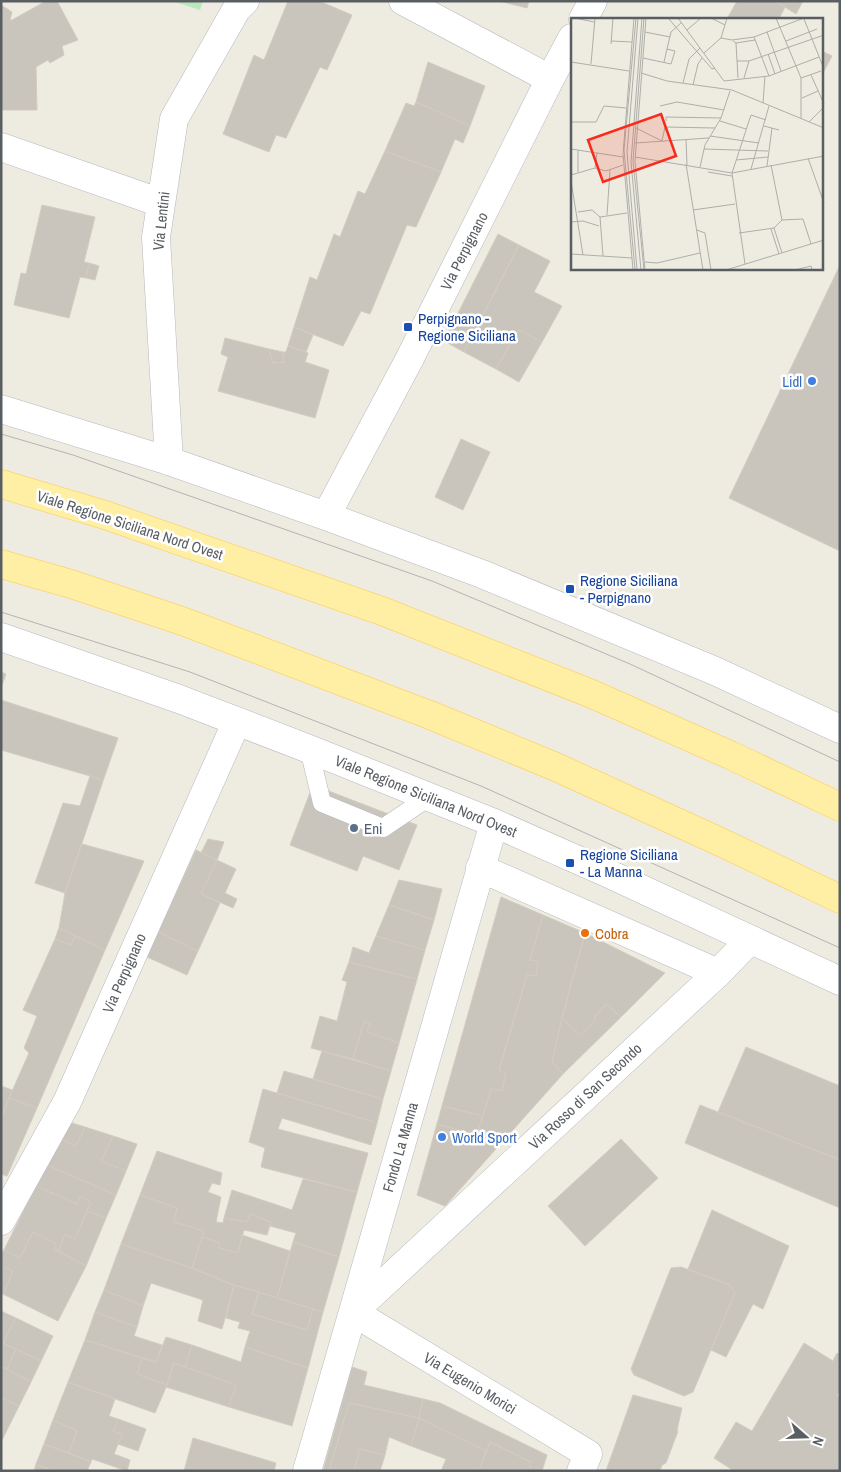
<svg xmlns="http://www.w3.org/2000/svg" width="841" height="1472" font-family="'Archivo Narrow',sans-serif">
<rect width="100%" height="100%" fill="#eeebe0"/>
<path fill="#bae8ba" d="M172 1H203L200 10Z"/>
<path fill="#c9c5bd" stroke="#d3ccbe" d="M46 1H57L78 40 62 46 64 55 50 63 48 60 36 67 37 110H1V5L12 12 10 20H12Z
M288 1H319L352 15 327 70 320 67 286 138 276 135 269 152 223 134 254 55 264 60Z
M499 1H529L527 8Z
M737 1H775L785 7 779 19H727Z
M775 1H803L796 14Z
M822 51 832 56 822 75Z
M428 62 485 86 470 126 416 102Z
M416 102 470 126 463 143 455 139 441 172 385 151 406 103 414 106Z
M385 151 441 172 416 227 407 225 370 314 361 311 343 346 294 327 310 277 317 280 334 234 340 237 358 191 365 194Z
M42 205 95 217 84 262 89 263 86 278 80 277 69 318 14 305 21 273 26 274Z
M498 234 519 245 464 352 444 341Z
M519 245 550 261 534 292 562 306 542 342 519 330 496 369 464 352Z
M89 263 99 266 95 280 86 278Z
M840 265V551L729 498Z
M294 327 313 335 306 352 288 346Z
M519 330 542 342 519 382 496 369Z
M225 338 269 349 273 363 284 362 283 352H286L288 346 308 353 305 362 329 370 315 418 218 391 228 357 221 354Z
M269 349 283 352 284 362 273 363Z
M461 439 490 452 463 510 435 497Z
M1 672 6 674 1 688Z
M1 700 118 738 103 781 90 776 1 750Z
M90 776 103 781 65 893 35 883 63 803 80 806Z
M313 785 417 825 399 870 363 856 357 871 290 845Z
M208 839 224 842 217 860 201 853Z
M82 844 144 861 105 950 59 928 65 893Z
M196 850 217 860 201 894 220 903 198 951 158 932Z
M217 860 236 869 225 893 237 899 233 908 201 894Z
M399 880 442 889 434 920 389 905Z
M501 897 543 915 530 960 538 961 536 976 527 975 499 1070 506 1073 502 1091 491 1089 483 1116 442 1106Z
M389 905 434 920 425 950 376 936Z
M543 915 585 933 562 1018 552 1062 563 1074 445 1206 417 1195 437 1124 477 1135 491 1089 502 1091 506 1073 499 1070 527 975 536 976 538 961 530 960Z
M59 928 75 936 71 945 55 939Z
M158 932 198 951 187 975 147 957Z
M585 933 665 973 621 1017 606 1004 594 1018 596 1020 580 1035 562 1018Z
M75 936 105 950 37 1108 9 1098 29 1053 24 1048 37 1016 23 1010 55 939 71 945Z
M376 936 425 950 417 979 349 962 353 947 369 953Z
M349 962 417 979 399 1043 367 1032 370 1023 364 1022 353 1059 311 1048 320 1016 337 1021 347 982 342 980Z
M606 1004 621 1017 563 1074 552 1062 562 1018 580 1035 596 1020 594 1018Z
M364 1022 370 1023 367 1032 399 1043 391 1071 353 1059Z
M746 1047 840 1086V1160L718 1112Z
M322 1051 391 1071 383 1099 313 1079Z
M284 1071 383 1099 377 1123 277 1093Z
M1 1086 12 1090 3 1114H1Z
M263 1089 377 1123 371 1145 282 1118 278 1129 368 1153 357 1192 261 1167 265 1148 249 1142Z
M9 1098 37 1108 7 1176 1 1174V1114H3Z
M700 1105 840 1160V1208L685 1143Z
M442 1106 483 1116 477 1135 437 1124Z
M69 1122 85 1127 76 1146 60 1139Z
M85 1127 113 1136 101 1161 126 1171 116 1195 47 1165 60 1139 76 1146Z
M113 1136 137 1144 126 1171 101 1161Z
M621 1139 658 1178 585 1246 548 1206Z
M157 1151 222 1173 220 1185 212 1183 208 1192 221 1197 216 1222 223 1223 224 1218 247 1222 250 1214 271 1222 267 1235 244 1230 238 1253 219 1248 220 1243 202 1237 204 1231 174 1222 177 1208 140 1195Z
M47 1165 116 1195 106 1218 87 1211 91 1202 80 1196 77 1204 36 1186Z
M303 1179 357 1192 339 1257 293 1242 296 1233 270 1226 271 1222 250 1214 247 1222 224 1218 232 1190 292 1210Z
M36 1186 77 1204 80 1196 91 1202 75 1239 65 1234 58 1251 54 1249 56 1244 33 1232 20 1258 4 1250Z
M140 1195 177 1208 174 1222 204 1231 192 1268 121 1244Z
M712 1210 789 1246 763 1309 753 1304 726 1357 711 1350 735 1293 730 1285 688 1269Z
M87 1211 106 1218 86 1266 58 1251 65 1234 75 1239Z
M33 1232 56 1244 54 1249 86 1266 58 1321 3 1294 13 1271 1 1266V1254L4 1250 20 1258Z
M242 1235 290 1251 277 1298 234 1285 192 1268 202 1237 220 1243 219 1248 238 1253Z
M293 1242 339 1257 323 1312 277 1298Z
M121 1244 192 1268 234 1285 222 1329 198 1321 203 1300 151 1283 143 1306 104 1290Z
M1 1266 13 1271 3 1294 1 1293Z
M681 1267 730 1285 735 1293 693 1392 684 1396 634 1375 631 1369 671 1268Z
M234 1285 259 1292 252 1314 307 1330 313 1309 323 1312 308 1368 245 1347 250 1331 238 1328 240 1322 226 1318Z
M104 1290 143 1306 137 1327 95 1312Z
M259 1292 313 1309 307 1330 252 1314Z
M1 1311 16 1318 3 1343 16 1349 7 1369 1 1366Z
M95 1312 137 1327 134 1336 162 1345 156 1362 85 1340Z
M16 1318 53 1336 41 1361 3 1343Z
M166 1337 192 1345 185 1367 174 1363 167 1385 137 1374 142 1358 156 1362Z
M85 1340 142 1358 137 1374 167 1385 155 1413 68 1382Z
M804 1343 833 1361 837 1353 840 1355V1391L837 1396 840 1398V1471H734L714 1458 736 1422 752 1431Z
M192 1345 241 1362 245 1347 308 1368 292 1426 229 1407 236 1385 185 1367Z
M16 1349 41 1361 31 1382 7 1369Z
M174 1363 236 1385 229 1407 166 1387Z
M1 1366 31 1382 19 1406 1 1397Z
M352 1367 367 1372 364 1385 423 1399 419 1418 349 1403 329 1471H323Z
M68 1382 115 1399 109 1416 118 1419 113 1431 122 1434 114 1454 130 1460 127 1471 92 1459 91 1462 69 1453 77 1431 53 1420Z
M633 1395 682 1408 677 1430 678 1431 666 1463 662 1465 660 1471H606Z
M1 1397 19 1406 1 1442Z
M423 1399 440 1403 547 1455 542 1471H529L531 1462 490 1442 486 1451 419 1418Z
M349 1403 419 1418 411 1446 389 1437 385 1455 360 1449 354 1471H329Z
M419 1418 486 1451 479 1471H441L446 1459 411 1446Z
M118 1419 146 1429 138 1451 118 1444 122 1434 113 1431Z
M53 1420 77 1431 69 1453 44 1444Z
M193 1438 276 1463 274 1471H184Z
M490 1442 531 1462 529 1471H479Z
M44 1444 91 1462 87 1471H53L36 1464Z
M360 1449 385 1455 380 1471H354Z
M36 1464 53 1471H34Z"/>
<g fill="none" stroke-linecap="round" stroke-linejoin="round">
<defs>
<path id="service" d="M309 749 322 803 383 828 429 797"/>
<path id="minor" d="M403 1 550 79
M1 147 161 203
M169 461 156 237 174 119 236 10 245 1
M480 868 718 973
M307 1471 494 823
M581 1471 588 1454 353 1312 718 973 750 940"/>
<path id="tertiary" d="M583 19 593 1
M1 409 169 461 326 516 482 574 715 671 840 729
M326 516 409 360 550 79 572 38
M1 637 179 699 309 749 494 823 605 872 840 981
M1 1221 67 1102 237 721"/>
<path id="primary" d="M1 484 105 515 382 611 592 694 730 755 840 807
M1 564 71 584 182 621 430 715 556 767 714 839 840 899"/>
</defs>
<use href="#service" stroke="#b6b9bf" stroke-width="19"/>
<use href="#minor" stroke="#b6b9bf" stroke-width="29"/>
<use href="#tertiary" stroke="#b6b9bf" stroke-width="29"/>
<use href="#primary" stroke="#ffc948" stroke-width="29"/>
<use href="#service" stroke="#fff" stroke-width="18"/>
<use href="#minor" stroke="#fff" stroke-width="28"/>
<use href="#tertiary" stroke="#fff" stroke-width="28"/>
<use href="#primary" stroke="#ffefa4" stroke-width="28"/>
<path stroke="#b3b4b4" stroke-width="1" d="M1 434 73 455 432 581 630 664 840 762
M1 612 190 672 481 786 840 948"/>
</g>
<g fill="#1a4fb4" stroke="#fff" stroke-width="2">
<rect x="403" y="322" width="10" height="10" rx="2.5"/>
<rect x="565" y="584" width="10" height="10" rx="2.5"/>
<rect x="565" y="858" width="10" height="10" rx="2.5"/>
</g>
<g fill="#3f7fe0" stroke="#fff" stroke-width="2">
<circle cx="812" cy="381" r="5"/>
<circle cx="442" cy="1137" r="5"/>
</g>
<circle fill="#5c6f8a" stroke="#fff" stroke-width="2" cx="354" cy="828" r="5"/>
<circle fill="#e8710a" stroke="#fff" stroke-width="2" cx="585" cy="933" r="5"/>
<g text-anchor="middle" dominant-baseline="central" stroke-width="5" stroke-linejoin="round" paint-order="stroke">
<g font-size="15" fill="#595e63" stroke="#fff">
<text transform="translate(161 221) rotate(-84)">Via Lentini</text>
<text transform="translate(464 251) rotate(-63)">Via Perpignano</text>
<text transform="translate(130 525) rotate(18)">Viale Regione Siciliana Nord Ovest</text>
<text transform="translate(426 796) rotate(22)">Viale Regione Siciliana Nord Ovest</text>
<text transform="translate(124 973) rotate(-66)">Via Perpignano</text>
<text transform="translate(585 1096) rotate(-43)">Via Rosso di San Secondo</text>
<text transform="translate(400 1147) rotate(-74)">Fondo La Manna</text>
<text transform="translate(470 1383) rotate(31)">Via Eugenio Morici</text>
</g>
<g font-size="15" fill="#164399" stroke="#fff" text-anchor="start">
<text x="418" y="318">Perpignano -<tspan x="418" dy="17">Regione Siciliana</tspan></text>
<text x="580" y="580">Regione Siciliana<tspan x="580" dy="17">- Perpignano</tspan></text>
<text x="580" y="854">Regione Siciliana<tspan x="580" dy="17">- La Manna</tspan></text>
</g>
<g font-size="15" fill="#366cbe" stroke="#fff" text-anchor="end">
<text x="802" y="381">Lidl</text>
<text x="452" y="1137" text-anchor="start">World Sport</text>
</g>
<g font-size="15" fill="#4e5e75" stroke="#fff" text-anchor="start">
<text x="364" y="828">Eni</text>
</g>
<g font-size="15" fill="#c56008" stroke="#fff" text-anchor="start">
<text x="595" y="933">Cobra</text>
</g>
</g>
<g transform="translate(571 18)">
<rect width="252" height="252" fill="#eeebe0"/>
<path fill="none" stroke="#aeafaa" stroke-width="1" d="M4 0 23 4M97 0 141 51 144 50M107 0 153 63M140 0 154 7M205 0 230 60V101M233 1 253 51M116 12 130 0M74 14 99 19M196 14 210 53M183 19 198 58M150 20 161 22 183 19 233 0M40 23 61 24M162 23 165 25 167 60M215 23 246 11M165 25 184 22M40 26 42 0M133 35 150 20 156 0M197 36 204 56M72 40 100 46 104 33 96 31M166 43H178L253 17M0 44 58 53M93 44 100 14 110 5M20 46 24 0M70 55 96 63 161 72 253 110M240 57 253 86M173 60 178 43M230 60 250 53M153 63 198 58 248 39M112 65 118 41 129 30M122 67 127 46 131 40M231 80 247 73M192 85 194 58M89 88 106 84 153 92M95 103V99L150 100M149 103 175 111M0 104H25L33 88 55 90M238 104 253 89M193 108 208 112M65 110 91 123 94 109 144 110M139 118 188 125M115 121 116 147M64 125 138 120M0 131 52 139M133 131 197 133M7 132V154M26 135 24 150 35 153 52 147M64 139 161 155 253 138M237 140 253 185M165 142 197 139M115 146 132 252M200 147 211 202 203 210 211 235M196 148 201 110M129 149 134 127 150 100 159 73M180 151 198 88M137 154 161 158M0 157 24 150M0 163 12 237M122 192 164 186M7 194 21 192 29 199M36 197 39 152M211 202 232 201 240 226M0 204 12 203 28 208M200 211 208 236M126 212 134 215 140 252M168 215 203 210M0 236 61 240M32 238 29 199 56 195M74 244 86 245 129 235M174 246 161 155 180 97 195 102M62 252 52 136 63 0M64 252 53 132 65 0M66 252 56 134 67 0M70 252 60 144 71 0M73 252 62 143 73 0M74 252 64 143 75 0M155 252 253 222M224 252 240 248 241 252"/>
<path fill="#fa291a" fill-opacity="0.15" stroke="#fa291a" stroke-width="2.5" d="M90 96 105 138 32 164 17 122Z"/>
<rect width="252" height="252" fill="none" stroke="#595e63" stroke-width="2.5"/>
</g>
<rect width="841" height="1472" fill="none" stroke="#595e63" stroke-width="5"/>
<g transform="translate(806 1437) rotate(110)" stroke="#ffffff" stroke-width="4" paint-order="stroke">
<path d="M0-4L9 19L0 12L-9 19Z" fill="#595e63"/>
<text y="-8" font-size="14" font-weight="bold" text-anchor="middle" fill="#595e63">N</text>
</g>
</svg>
